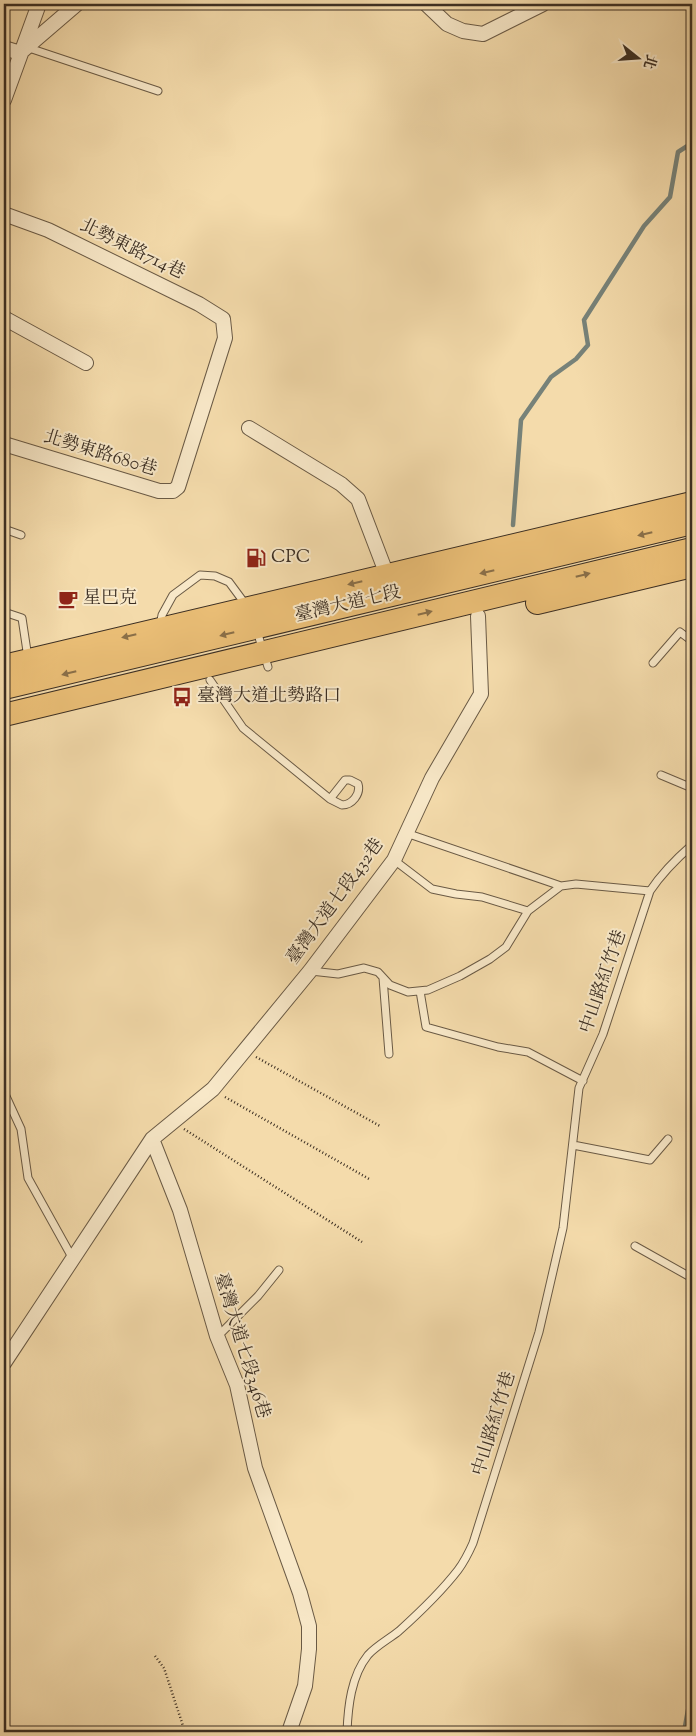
<svg xmlns="http://www.w3.org/2000/svg" width="696" height="1736" font-family="'Sorts Mill Goudy','Noto Serif TC',serif">
<rect width="100%" height="100%" fill="#f4dbab"/>
<filter id="stains"><feTurbulence type="fractalNoise" baseFrequency=".004" numOctaves="4"/><feColorMatrix values="0 0 0 0 .2 0 0 0 0 .09 0 0 0 0 .02 0 0 0 .5 -.17"/></filter>
<radialGradient id="worn" r=".72"><stop offset=".6" stop-color="#630" stop-opacity="0"/><stop offset="1" stop-color="#630" stop-opacity=".3"/></radialGradient>
<g fill="none" stroke-linecap="round" stroke-linejoin="round">
<path stroke="#778279" stroke-width="4.5" d="M513 525 521 420 551 377 576 359 588 345 584 320 644 226 670 197 678 152 692 143
M684 1732 688 1710 692 1704"/>
<defs>
<path id="service" d="M26 47 158 91
M4 529 21 535
M4 612 22 618 28 658
M160 626 162 615 173 595 200 575 215 576 229 582 246 605
M257 631 268 667
M653 663 680 632 692 641
M210 680 243 728 330 799 342 805C352 805 361 794 358 784L350 780H345L330 799
M661 775 692 788
M406 833 561 886
M394 860 432 889 456 894 482 897 528 911
M311 971 338 974 364 968 378 972 390 985 408 992 428 990 460 976 490 959 506 947 528 911 561 886 576 884 650 891
M383 978 389 1054
M420 991 426 1027 498 1047 528 1052 583 1081
M4 1092 21 1129 28 1178 73 1259
M573 1145 650 1160 668 1139
M635 1246 692 1278
M218 1336 258 1296 279 1270
M347 1732C348 1707 351 1676 368 1655 376 1646 389 1639 399 1631 419 1613 441 1592 458 1570 464 1562 469 1552 473 1543L539 1332 563 1228 579 1088 603 1034 650 891C662 873 676 859 692 845"/>
<path id="minor" d="M426 4 447 24 463 31 483 34 543 4
M4 48 20 53 77 4
M4 100 39 4
M4 214 48 230 199 304 223 319 225 338 178 487 173 491H159L4 444
M4 318 86 363
M249 428 341 484 358 499 387 575
M152 1139 180 1210 217 1336 237 1385 255 1468 300 1593 309 1626V1649L305 1686 289 1732
M4 1363 152 1139 213 1089 310 971 394 860 432 778 481 694 478 616"/>
<path id="primary" d="M537 603 692 566
M4 666 692 503
M4 688 692 523
M4 715 692 549"/>
</defs>
<use href="#service" stroke="#6a5a45" stroke-width="9"/>
<use href="#minor" stroke="#6a5a45" stroke-width="16"/>
<use href="#primary" stroke="#3c2f23" stroke-width="24"/>
<path stroke="#3c2f23" stroke-width="2.5" stroke-dasharray="1 2.5" stroke-linecap="butt" d="M256 1057 380 1126
M225 1097 371 1180
M184 1129 362 1242
M155 1656 164 1668 185 1732"/>
<use href="#service" stroke="#f8e8c8" stroke-width="7"/>
<use href="#minor" stroke="#f8e8c8" stroke-width="14"/>
<use href="#primary" stroke="#eabe76" stroke-width="22"/>
</g>
<defs><path id="oneway-solid" d="M-6-.8H1V-3.2L6.5 0L1 3.2V.8H-6Z" transform="scale(1.25)"/></defs>
<g fill="#8a6f48">
<use href="#oneway-solid" transform="translate(645 534) rotate(167)"/>
<use href="#oneway-solid" transform="translate(487 572) rotate(167)"/>
<use href="#oneway-solid" transform="translate(583 575) rotate(-14)"/>
<use href="#oneway-solid" transform="translate(355 583) rotate(167)"/>
<use href="#oneway-solid" transform="translate(425 613) rotate(-14)"/>
<use href="#oneway-solid" transform="translate(227 634) rotate(166)"/>
<use href="#oneway-solid" transform="translate(129 636) rotate(167)"/>
<use href="#oneway-solid" transform="translate(69 673) rotate(166)"/>
</g>
<defs>
<symbol id="fuel-bare" viewBox="-9 -9 18 18"><path d="M-5.5-6h7V0h2V4h1.3V-2.5L3-4.5l.8-.8L6-3V5H2.5V1h-1V6h-7ZM-4.2-4.7v3.2H.2V-4.7Z" fill="#8f2418" stroke="#f8e8c8" stroke-width="2.5" paint-order="stroke"/></symbol>
<symbol id="cafe-bare" viewBox="-9 -9 18 18"><path d="M-5.5-4.5H6V0H3Q3 3.5 0 3.5H-2.5Q-5.5 3.5-5.5 0ZM3-3.2v2h1.7v-2ZM-6 4.5H4V6H-6Z" fill="#8f2418" stroke="#f8e8c8" stroke-width="2.5" paint-order="stroke"/></symbol>
<symbol id="bus-bare" viewBox="-9 -9 18 18"><path d="M-5-6H5V4H4V6H2V4H-2V6H-4V4H-5ZM-3.5-4V0h7V-4ZM-3.5 1.2v1.5H-2V1.2ZM2 1.2v1.5H3.5V1.2Z" fill="#8f2418" stroke="#f8e8c8" stroke-width="2.5" paint-order="stroke"/></symbol>
</defs>
<g fill-rule="evenodd">
<use href="#fuel-bare" x="242" y="544" width="28" height="28"/>
<use href="#cafe-bare" x="54" y="585" width="28" height="28"/>
<use href="#bus-bare" x="168" y="683" width="28" height="28"/>
</g>
<g text-anchor="middle" dominant-baseline="central" stroke-width="4" stroke-linejoin="round" paint-order="stroke">
<g font-size="18" fill="#3c2f23" stroke="#f8e8c8">
<text transform="translate(132 250) rotate(26)">北勢東路714巷</text>
<text transform="translate(100 454) rotate(17)">北勢東路680巷</text>
<text transform="translate(348 605) rotate(-13)">臺灣大道七段</text>
<text transform="translate(336 902) rotate(-54)">臺灣大道七段432巷</text>
<text transform="translate(604 982) rotate(-71)">中山路紅竹巷</text>
<text transform="translate(241 1346) rotate(73)">臺灣大道七段346巷</text>
<text transform="translate(495 1424) rotate(-73)">中山路紅竹巷</text>
</g>
<g font-size="18" fill="#3c2f23" stroke="#f8e8c8" text-anchor="start">
<text x="271" y="558">CPC</text>
<text x="83" y="599">星巴克</text>
<text x="197" y="697">臺灣大道北勢路口</text>
</g>
</g>
<rect width="696" height="1736" fill="none" stroke="#f4dbab" stroke-width="20"/>
<rect x="5" y="5" width="686" height="1726" fill="none" stroke="#3c2f23" stroke-width="2.5"/>
<rect x="10" y="10" width="676" height="1716" fill="none" stroke="#3c2f23"/>
<g transform="translate(638 58) rotate(107)" stroke="#f8e8c8" stroke-width="4" paint-order="stroke">
<path d="M0-4L9 19L0 12L-9 19Z" fill="#3c2f23"/>
<text y="-8" font-size="14" font-weight="bold" text-anchor="middle" fill="#3c2f23">北</text>
</g>
<rect width="100%" height="100%" filter="url(#stains)"/>
<rect width="100%" height="100%" fill="url(#worn)"/>
</svg>
